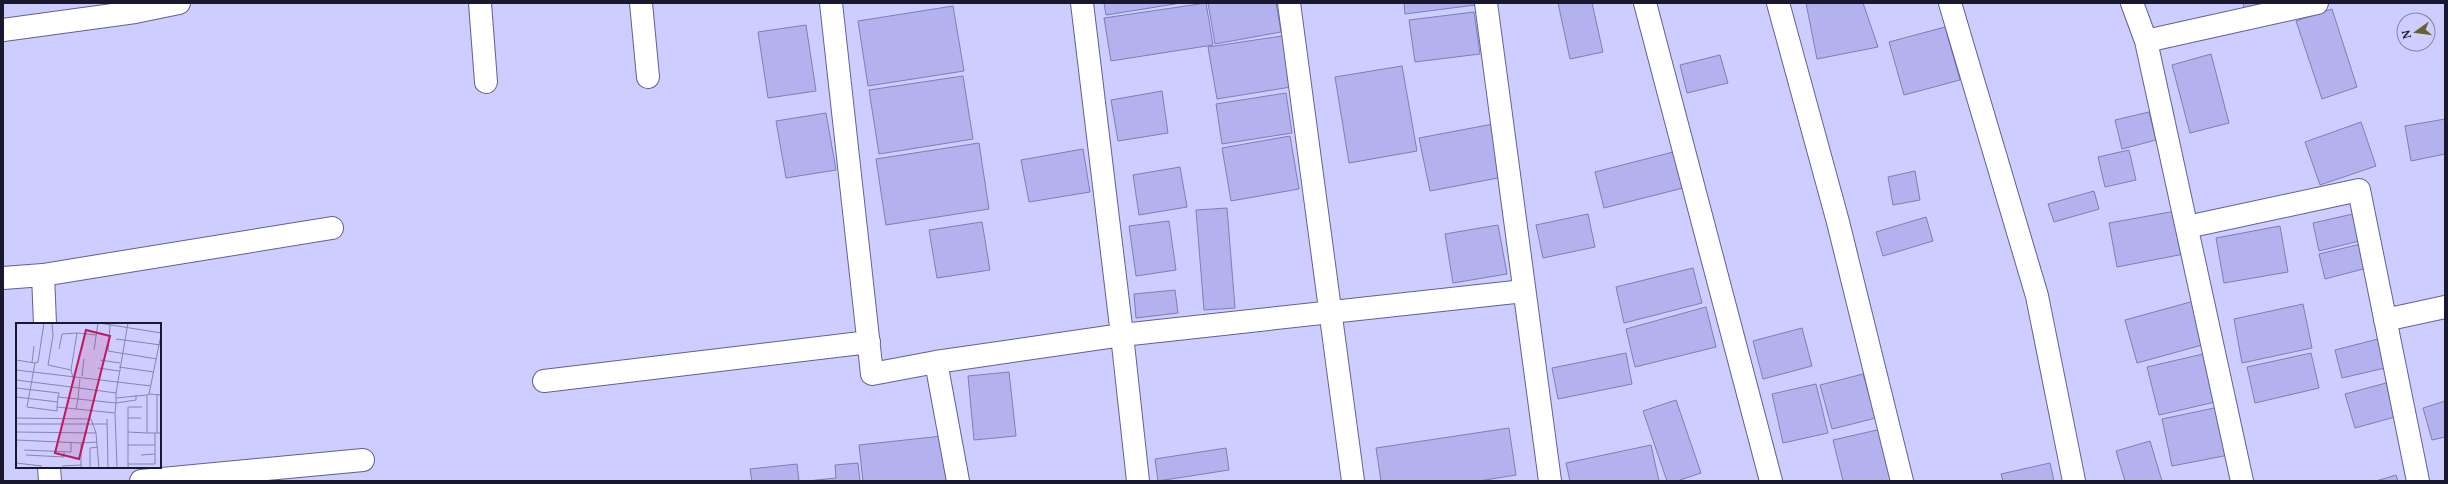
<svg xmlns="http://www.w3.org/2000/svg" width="2448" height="484" font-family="'Noto Serif',serif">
<rect width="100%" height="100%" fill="#cecdff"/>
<path fill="#b3b2ee" stroke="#7f7db6" d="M1104 3H1181L1106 15Z
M1206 3 1213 45 1111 61 1104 18Z
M1208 3H1276L1281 32 1215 44Z
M1404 3H1483V4L1405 14Z
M1558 3H1592L1603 52 1570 59Z
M1806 3H1863L1878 47 1817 59Z
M2243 3H2277L2245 12Z
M953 6 964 71 868 86 858 21Z
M2332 9 2357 87 2322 99 2296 21Z
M1474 12 1480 54 1415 62 1409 20Z
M806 25 816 91 768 98 758 32Z
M1945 27 1960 80 1904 95 1889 42Z
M1282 36 1291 87 1217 99 1208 47Z
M2211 54 2229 123 2190 133 2172 65Z
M1720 55 1728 83 1687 93 1680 65Z
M1402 66 1417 151 1349 163 1335 77Z
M963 76 973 139 879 154 869 90Z
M1162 91 1168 133 1118 141 1111 100Z
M1286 93 1292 133 1222 144 1216 104Z
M2149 112 2156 140 2122 149 2115 120Z
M826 113 836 170 786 178 776 121Z
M2445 119V154L2411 161 2405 126Z
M2361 122 2376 166 2320 185 2305 142Z
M1493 124 1503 177 1430 191 1419 138Z
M1290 136 1299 189 1231 201 1222 148Z
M979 143 989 209 886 225 876 159Z
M1083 149 1090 192 1029 202 1021 160Z
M2129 150 2136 180 2105 187 2098 157Z
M1673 152 1683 188 1604 208 1595 172Z
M1180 167 1187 207 1139 215 1133 175Z
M1915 171 1920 200 1893 205 1888 177Z
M2094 191 2099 209 2054 222 2048 204Z
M1227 208 1235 308 1204 310 1196 210Z
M2176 211 2184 254 2117 267 2109 223Z
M1588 214 1595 247 1543 258 1536 225Z
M2353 214 2359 241 2319 251 2313 223Z
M1926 217 1933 241 1883 256 1876 232Z
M1169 221 1176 270 1136 276 1129 226Z
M982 222 990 270 937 278 929 230Z
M1498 225 1507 274 1453 283 1445 234Z
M2280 226 2288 272 2224 283 2216 238Z
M2361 244 2367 268 2325 279 2319 254Z
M1693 268 1702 303 1624 323 1616 287Z
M1175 290 1178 313 1136 318 1134 294Z
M2194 301 2206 344 2137 363 2125 320Z
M2303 304 2312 348 2242 363 2234 319Z
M1706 307 1716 347 1635 367 1626 329Z
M1802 328 1812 366 1763 379 1753 341Z
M2378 339 2385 368 2342 378 2335 350Z
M1626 353 1632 384 1558 399 1552 368Z
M2311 353 2319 388 2255 403 2247 367Z
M2203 354 2215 402 2159 415 2147 367Z
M1009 372 1016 436 974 440 968 376Z
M1863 374 1876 418 1832 429 1820 385Z
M2386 383 2395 417 2355 428 2345 394Z
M1816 384 1828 433 1783 443 1772 394Z
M1676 400 1701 473 1677 481H1667L1643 411Z
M2445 401V437L2432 440 2423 408Z
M2219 407 2229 455 2172 466 2162 419Z
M1509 428 1516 475 1479 481H1381L1376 448Z
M1886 428 1898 481H1843L1833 440Z
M942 436 947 481H863L859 445Z
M2150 441 2162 481H2125L2116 451Z
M1651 445 1659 481H1570L1566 463Z
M1226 448 1229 470 1158 481 1155 459Z
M858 463 860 481H807L836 478 835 465Z
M2050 463 2054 481H2003L2001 474Z
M797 464 799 481H752L750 469Z
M2396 475 2398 481H2376Z"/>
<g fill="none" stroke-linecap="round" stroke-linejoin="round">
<defs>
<path id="minor" d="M480 3 486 82
M641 3 648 77
M831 3 872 374 936 362 958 481
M1082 3 1122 335 1524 291
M1289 3 1353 481
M1486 3 1550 481
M1645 3 1771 481
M1778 3 1838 222 1902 481
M1950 3 2037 296 2074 481
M2132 3 2146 41 2242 481
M3 30 135 12 179 3
M2146 41 2317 3
M2187 227 2359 190 2418 481
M43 275 45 324
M3 278 43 275 332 228
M2385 320 2445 307
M936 362 1122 335 1138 481
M544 381 869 342
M49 467 50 481
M141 481 363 460"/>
</defs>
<use href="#minor" stroke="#625f96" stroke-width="24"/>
<use href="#minor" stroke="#fff" stroke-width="22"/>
</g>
<g transform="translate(16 323)">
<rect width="145" height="145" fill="#cecdff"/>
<path fill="none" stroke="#8685ac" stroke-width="1" d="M36 0 37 13 32 42 55 47M83 0 145 10M94 2 92 28 141 36M145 12 133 71 145 72M100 16 145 22M43 26 46 11 61 10M66 26 69 10M78 27 82 0M0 37 19 40 11 84 41 88V84M84 37 104 40M16 39 18 23M19 40 22 39 28 0M103 44 138 49M82 45 103 48M0 47 135 63M66 53 68 36M57 55 55 47 61 10 80 12M0 57 63 65 64 56M0 65 43 70 42 74M100 70 112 0M133 71 131 72V110H145M141 72V110M0 74 42 79M100 75 131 72M60 86 62 76 63 65 100 70V80L99 90 41 84 42 74 62 76 100 80 120 77V72M99 90 101 145M0 95 75 96 80 110 83 145M112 95H125M91 96 92 145M2 101H91M0 109 80 110M112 109V84H126M0 117 65 120 81 119M112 122H139M8 127 55 129V120M10 132 48 134V129M125 132 139 131M0 140 26 143M112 141H139V110M65 142V121M46 143 65 142V145M74 145V125L82 124M112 145V109L131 110"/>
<path fill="#c2185b" fill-opacity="0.15" stroke="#c2185b" stroke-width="2" d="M70 7 94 13 63 136 39 130Z"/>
<rect width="145" height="145" fill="none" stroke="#1a182f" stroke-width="2"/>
</g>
<rect width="2448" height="484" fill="none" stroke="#1a182f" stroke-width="8"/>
<g transform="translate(2416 32) rotate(256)"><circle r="19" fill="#cecdff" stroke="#8685ac"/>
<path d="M0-3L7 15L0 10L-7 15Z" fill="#66622f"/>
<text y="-6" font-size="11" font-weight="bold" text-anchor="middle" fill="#1a182f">N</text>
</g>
</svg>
